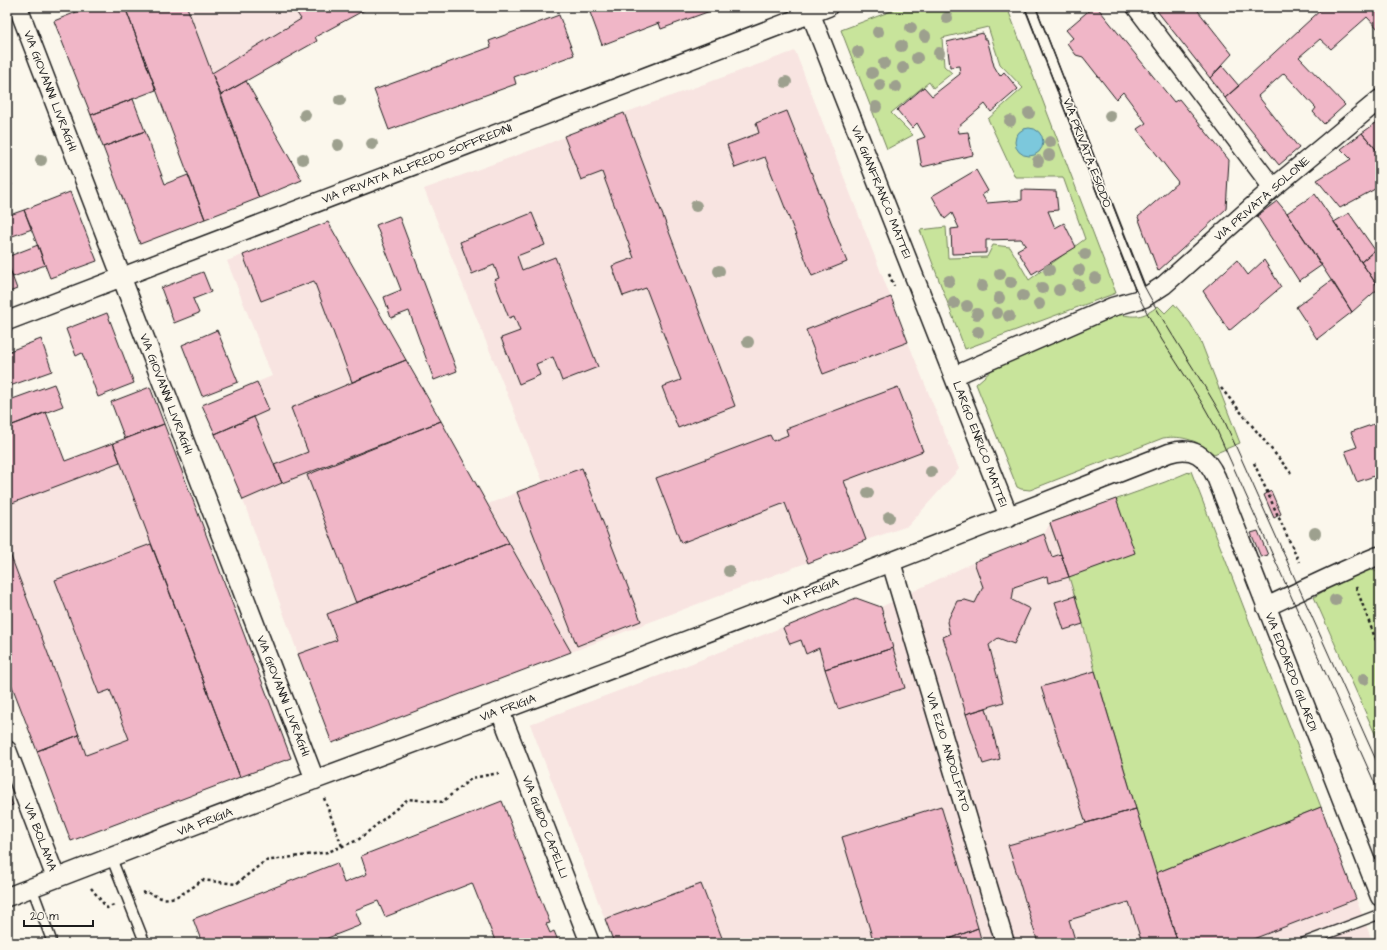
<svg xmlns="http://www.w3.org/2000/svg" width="1387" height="950" font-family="'Architects Daughter',sans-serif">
<rect width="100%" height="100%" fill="#fbf7ec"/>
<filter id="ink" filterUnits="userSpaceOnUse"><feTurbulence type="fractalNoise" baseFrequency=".025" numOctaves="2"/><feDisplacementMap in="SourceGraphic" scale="8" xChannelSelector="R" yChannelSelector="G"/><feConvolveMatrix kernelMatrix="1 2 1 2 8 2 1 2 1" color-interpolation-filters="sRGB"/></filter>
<g filter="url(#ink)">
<path fill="#f8e4e1" d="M187 7H370L316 37 317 41 221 95Z
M795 51 908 342 959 469 908 526 866 540 332 743 298 654 243 500 202 405 272 376 227 261 328 222 488 504 543 482 424 189 537 148 624 113Z
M46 412 65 461 164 424 291 758 71 841 7 673V427Z
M1050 523 1069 577 1083 624 1095 671 1136 809 1156 873 1321 807 1373 943H614L530 724 685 666 856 598 881 607 974 562 1044 534Z"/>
<path fill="#c8e49b" stroke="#72805c" d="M902 7H1007L1116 293 965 349 920 230 946 227 948 258 987 257 993 245 1010 247 1029 280 1085 239 1063 177H1015L988 119 1023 88 1000 64 988 27 942 38 944 66 952 73 933 88 929 82 891 113 913 135 887 149 841 30Z
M1174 304 1190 323 1201 342 1240 443 1214 454C1199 441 1183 435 1163 438L1030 490 1021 489 1017 487 976 384 1015 350 1116 313C1134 318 1143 318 1158 306L1165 313Z
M1191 471 1321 807 1156 873 1136 809 1095 671 1083 624 1069 577 1050 523 1165 482Z
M1366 569 1380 572V745L1314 597 1340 581Z"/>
<path fill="#7cc8dc" stroke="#56838f" d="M1015 142a14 14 0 1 1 28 0a14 14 0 1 1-28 0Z"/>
<path fill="#f0b6c7" stroke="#1c1c1c" d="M89 7H125L156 90 91 115 54 21Z
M125 7H187L259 198 205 219Z
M293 7H370L315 37 317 41 221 95 212 73 301 19Z
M588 7H721L661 29 659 23 602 45Z
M1093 7H1097L1174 102 1179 99 1229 160 1226 209 1158 271 1138 217 1178 182 1137 129 1146 123 1123 92 1116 99 1083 57 1076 55 1067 43 1073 38 1066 30Z
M1154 7H1195L1232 54 1210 78Z
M1324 7H1380V31L1367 17 1331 49 1320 39 1299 57 1345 105 1324 124 1313 112 1316 108 1284 73 1258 96 1299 148 1279 165 1225 98Z
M559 15 574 55 514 77 516 84 389 130 374 90 491 47 489 41Z
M983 33 984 39H987L994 66 1000 76 1004 72 1018 89 991 112 985 104 958 127 959 133 968 132 973 155 922 167 917 140 925 137 917 123 912 128 897 110 924 87 932 96 960 74 959 66 950 67 947 42Z
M1222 66 1239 86 1225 98 1210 78Z
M246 81 302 180 259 198 221 95Z
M133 99 145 131 103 147 91 115Z
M787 111 847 262 812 276 765 157 735 168 727 145 759 133 756 123Z
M624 113 735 406 678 428 662 387 681 380 646 288 623 296 612 266 634 258 602 172 581 180 564 136Z
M1380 120V154L1362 133Z
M145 131 165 184 188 175 205 219 140 244 103 147Z
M1362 133 1380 154V194L1375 189 1340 208 1317 180 1351 159 1341 149Z
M976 170 988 191 982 195 987 203 1022 200V190L1056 191 1058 210 1048 211 1055 228 1064 223 1076 247 1032 274 1017 250 1026 245 1021 239 986 240V253L952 254 951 229 959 228 952 213 945 219 932 196Z
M7 172 12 185 7 188Z
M70 192 97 261 50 278 24 210Z
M1315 194 1379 288 1352 312 1287 213Z
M1277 201 1287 213 1322 265 1299 281 1257 216Z
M24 210 32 229 7 238V216Z
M532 213 545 245 517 256 522 270 555 257 598 367 562 381 553 357 536 364 540 375 519 384 501 338 520 331 514 316 509 318 494 280 499 278 494 265 472 274 460 242Z
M1349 213 1375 250 1361 262 1334 222Z
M399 216 457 371 434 380 409 311 391 318 384 297 401 290 376 225Z
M328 222 406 360 352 382 314 281 261 301 243 255Z
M38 245 45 265 13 277 7 262V257Z
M1380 246V287L1379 288 1361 262Z
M1237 260 1248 275 1264 260 1281 287 1229 331 1203 291Z
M7 262 17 289 7 293Z
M203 272 211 292 193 299 199 313 174 323 161 288Z
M1332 280 1352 312 1317 339 1296 307Z
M891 297 908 342 823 374 806 330Z
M107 313 134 383 98 397 82 353 76 356 66 329Z
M217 330 238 382 202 396 182 345Z
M41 339 52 371 7 387V352Z
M406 360 441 421 282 483 274 465 308 452 291 408Z
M257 382 269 410 215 434 202 405Z
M54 384 63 406 10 426 7 419V401Z
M150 387 164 424 125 439 111 402Z
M898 387 923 451 844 481 866 540 808 563 785 503 681 543 656 478 770 435 773 441 788 435 786 429Z
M46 412 65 461 113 443 120 462 7 505V427Z
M254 417 282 483 243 500 215 434Z
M441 421 509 543 356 603 307 475Z
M1380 422V474L1357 482 1345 451 1357 447 1351 432Z
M164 424 291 758 240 777 113 443Z
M582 468 641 621 577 646 517 492Z
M1271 491 1281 514 1274 518 1264 495Z
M1116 499 1135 553 1069 577 1050 523Z
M1258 531 1268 555 1261 557 1251 533Z
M1044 534 1052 557 1061 554 1069 577 1048 583 1047 576 1014 587 1012 600 1030 609 1014 644 998 638 989 645 1004 702 966 714 943 637 950 634 947 622 957 601 965 600 975 603 983 587 974 562Z
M509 543 571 652 332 743 298 654 337 640 327 614Z
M151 544 240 777 71 841 37 751 79 735 86 755 129 739 110 690 99 694 55 580Z
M7 546 79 735 37 751 7 673Z
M1075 596 1083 624 1064 630 1055 602Z
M856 598 881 607 893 648 825 669 819 648 806 654 801 640 790 644 783 628Z
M893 648 905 688 838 709 825 669Z
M1095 671 1136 809 1086 823 1041 687Z
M986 708 1000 759 983 764 966 714Z
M7 790 13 805 7 807Z
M502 801 550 923 546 924 550 933 554 931 559 943H496L472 883 385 917 378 901 355 910 361 925 315 943H202L193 919 337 863 344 883 367 874 361 856Z
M941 806 978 928 939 943H874L842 837Z
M1321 807 1356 899 1243 943H1178L1156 873Z
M1136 809 1178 943H1142L1129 902 1069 920 1076 943H1038L1008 845Z
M701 884 724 943H614L605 919Z
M978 928 982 943H939Z
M1371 939 1373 943H1360Z"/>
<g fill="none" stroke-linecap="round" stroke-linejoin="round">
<defs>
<path id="lane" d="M1030 7 1144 298
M111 857 145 943
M32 888 51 939
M1303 943 1380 914"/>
<path id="street" d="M18 7 133 307 315 780
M808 7 1009 517
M1136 7 1273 188
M7 321 828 7
M954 376 1112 307 1144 298 1164 285 1273 188 1380 99
M891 562 1005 943
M1266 607C1303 590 1340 571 1378 556L1380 557
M500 711 590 943
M7 750 56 878
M7 897C110 858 213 817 317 779 602 674 886 565 1169 453 1193 445 1206 456 1216 477L1380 897"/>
</defs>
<use href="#lane" stroke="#1c1c1c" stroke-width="12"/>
<use href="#street" stroke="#1c1c1c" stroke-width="21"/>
<path stroke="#1c1c1c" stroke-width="2.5" stroke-dasharray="3 3" stroke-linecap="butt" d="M889 274 894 286
M1221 388 1291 473
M1254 463 1299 562
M1356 587 1380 651
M324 798 342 846
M91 888 107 908 114 905
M142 893 146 892C151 894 156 896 161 898 175 901 191 889 202 880L236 884 265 861 328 852 358 840 408 799 442 802 472 778 499 773"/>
<use href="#lane" stroke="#fbf7ec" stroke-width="9"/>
<use href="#street" stroke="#fbf7ec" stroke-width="18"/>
<path stroke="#1c1c1c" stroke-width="1" d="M1025 7 1125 266C1136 292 1148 316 1162 340 1180 368 1199 396 1215 426L1380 795
M1036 7 1144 286C1168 332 1199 374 1224 420L1380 769"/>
</g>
<g fill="#9da08e">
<circle cx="947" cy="18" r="6"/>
<circle cx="911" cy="28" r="6"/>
<circle cx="878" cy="32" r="6"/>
<circle cx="925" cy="36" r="6"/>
<circle cx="901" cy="46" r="6"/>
<circle cx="858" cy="52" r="6"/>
<circle cx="939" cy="53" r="6"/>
<circle cx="917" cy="58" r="6"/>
<circle cx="884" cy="63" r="6"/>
<circle cx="903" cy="68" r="6"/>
<circle cx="872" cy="73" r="6"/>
<circle cx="786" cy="82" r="6"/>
<circle cx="880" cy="85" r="6"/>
<circle cx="896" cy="87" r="6"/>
<circle cx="340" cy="100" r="6"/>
<circle cx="876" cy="107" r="6"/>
<circle cx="1029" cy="113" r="6"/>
<circle cx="305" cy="115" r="6"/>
<circle cx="1110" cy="116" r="6"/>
<circle cx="1010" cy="121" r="6"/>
<circle cx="1050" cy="142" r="6"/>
<circle cx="372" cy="144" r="6"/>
<circle cx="338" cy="145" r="6"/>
<circle cx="1049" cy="155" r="6"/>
<circle cx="303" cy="159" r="6"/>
<circle cx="41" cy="160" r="6"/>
<circle cx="1038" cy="161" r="6"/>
<circle cx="696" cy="206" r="6"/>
<circle cx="1085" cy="254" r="6"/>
<circle cx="1049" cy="270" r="6"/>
<circle cx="1079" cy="270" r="6"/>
<circle cx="719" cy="271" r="6"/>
<circle cx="1000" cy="274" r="6"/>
<circle cx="1095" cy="278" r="6"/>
<circle cx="949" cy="281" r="6"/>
<circle cx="1011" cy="282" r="6"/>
<circle cx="1078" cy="285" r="6"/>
<circle cx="982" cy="286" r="6"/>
<circle cx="1042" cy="288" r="6"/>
<circle cx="1059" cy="290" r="6"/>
<circle cx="1023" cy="296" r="6"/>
<circle cx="999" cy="298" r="6"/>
<circle cx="954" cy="303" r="6"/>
<circle cx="1039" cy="304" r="6"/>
<circle cx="967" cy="306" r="6"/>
<circle cx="997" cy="313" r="6"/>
<circle cx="977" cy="314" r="6"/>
<circle cx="1009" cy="316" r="6"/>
<circle cx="978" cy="332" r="6"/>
<circle cx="748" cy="342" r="6"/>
<circle cx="931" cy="472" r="6"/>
<circle cx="868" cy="493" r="6"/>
<circle cx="889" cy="517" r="6"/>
<circle cx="1315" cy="533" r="6"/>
<circle cx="729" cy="571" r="6"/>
<circle cx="1335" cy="600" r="6"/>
<circle cx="1364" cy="679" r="6"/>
</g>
</g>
<g text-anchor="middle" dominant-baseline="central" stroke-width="3.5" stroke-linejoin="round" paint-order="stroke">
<g font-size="12" fill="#1c1c1c" stroke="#fbf7ec">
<text transform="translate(50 91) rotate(69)">VIA GIOVANNI LIVRAGHI</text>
<text transform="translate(1087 153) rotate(69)">VIA PRIVATA ESIODO</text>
<text transform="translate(417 164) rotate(-21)">VIA PRIVATA ALFREDO SOFFREDINI</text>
<text transform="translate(881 192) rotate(68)">VIA GIANFRANCO MATTEI</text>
<text transform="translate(1262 199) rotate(-41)">VIA PRIVATA SOLONE</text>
<text transform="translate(166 394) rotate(69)">VIA GIOVANNI LIVRAGHI</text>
<text transform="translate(980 444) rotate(69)">LARGO ENRICO MATTEI</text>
<text transform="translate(811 592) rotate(-21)">VIA FRIGIA</text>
<text transform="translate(1291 672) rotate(69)">VIA EDOARDO GILARDI</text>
<text transform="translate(283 696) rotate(69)">VIA GIOVANNI LIVRAGHI</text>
<text transform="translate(508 708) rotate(-20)">VIA FRIGIA</text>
<text transform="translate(948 752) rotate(73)">VIA EZIO ANDOLFATO</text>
<text transform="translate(205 822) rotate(-21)">VIA FRIGIA</text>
<text transform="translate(545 827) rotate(69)">VIA GUIDO CAPELLI</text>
<text transform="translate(40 837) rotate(69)">VIA BOLAMA</text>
</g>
</g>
<rect width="1387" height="950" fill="none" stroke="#fbf7ec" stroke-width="24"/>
<rect x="12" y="12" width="1363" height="926" fill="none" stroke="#1c1c1c" stroke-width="1.5" filter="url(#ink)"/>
<path d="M24 920v6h69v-6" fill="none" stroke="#1c1c1c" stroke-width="2"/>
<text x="30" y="920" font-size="12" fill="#1c1c1c" stroke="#fbf7ec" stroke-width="3" paint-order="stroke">20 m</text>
</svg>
